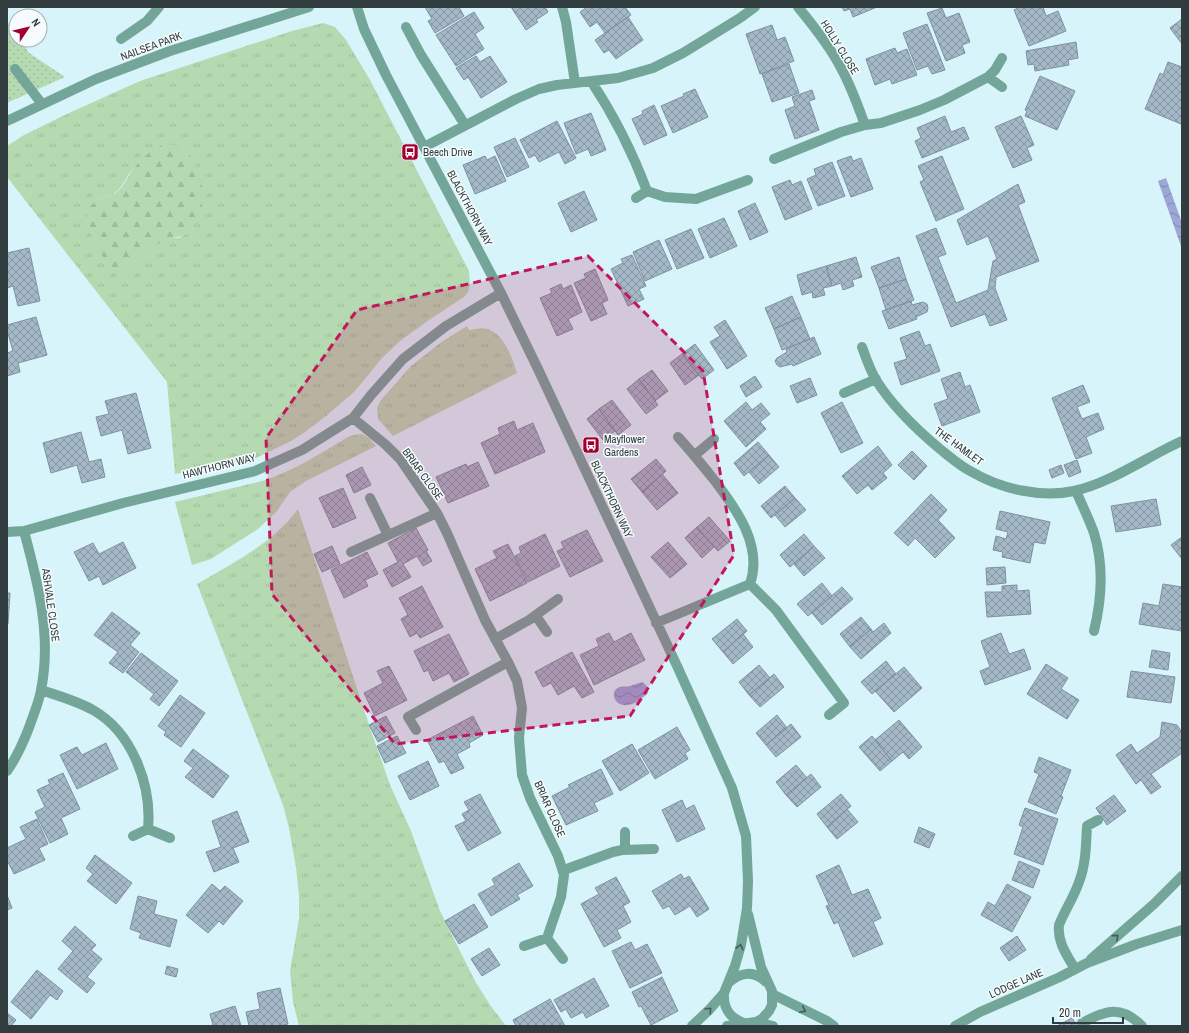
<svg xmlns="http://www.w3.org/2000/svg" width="1189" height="1033" font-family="'Archivo Narrow',sans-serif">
<defs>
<pattern id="grass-tufts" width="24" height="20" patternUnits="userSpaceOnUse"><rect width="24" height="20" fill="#b5dab2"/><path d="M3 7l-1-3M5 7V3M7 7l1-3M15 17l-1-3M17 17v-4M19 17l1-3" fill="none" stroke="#9cbc9a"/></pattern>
<pattern id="forest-firs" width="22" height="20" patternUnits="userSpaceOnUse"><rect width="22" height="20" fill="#b5dab2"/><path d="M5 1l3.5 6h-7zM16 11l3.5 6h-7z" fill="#9cbc9a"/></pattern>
<pattern id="park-dots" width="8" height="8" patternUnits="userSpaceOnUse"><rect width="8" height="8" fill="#b5dab2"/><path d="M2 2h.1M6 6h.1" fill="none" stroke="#9cbc9a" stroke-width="1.8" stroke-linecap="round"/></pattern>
<pattern id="water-waves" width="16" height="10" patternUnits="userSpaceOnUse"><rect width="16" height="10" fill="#9da6d5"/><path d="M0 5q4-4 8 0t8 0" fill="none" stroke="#8188ae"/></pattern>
<pattern id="building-cross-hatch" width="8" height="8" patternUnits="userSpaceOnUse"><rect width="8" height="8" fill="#a4b8c8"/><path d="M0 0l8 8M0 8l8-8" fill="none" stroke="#8697a4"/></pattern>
</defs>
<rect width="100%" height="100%" fill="#d6f4f9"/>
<path fill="url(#grass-tufts)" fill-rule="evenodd" d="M323 23 335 27 346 40 370 80 469 271 470 285 468 292 464 297 429 320 400 341 382 358 355 391 326 416 305 432 291 441 256 458 175 474 167 382 7 177V146L24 135 69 113 140 81 292 31ZM158 147 201 211C196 221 190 233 179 238 178 238 173 238 172 238 159 240 146 250 136 258L100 251 93 237 89 225 100 199C123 192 119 187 132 170 139 161 148 154 158 147Z
M467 326 469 330C475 329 482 327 488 329 505 335 512 358 517 373L393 436 378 419 377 408 381 400 411 366 440 343Z
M362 434 369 438 376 446 306 481 290 492 277 511 258 529 211 559 192 565 175 502 262 481C294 471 319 454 348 437L354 435Z
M298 509 371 731 390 785 411 831 440 911 475 981 490 1005 506 1026H299L293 1002 290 971 299 919V896L296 867 289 828 283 805 197 584C208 578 219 571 230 565 258 548 278 535 298 509Z"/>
<path fill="url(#forest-firs)" d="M166 144C170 145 174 144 178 146 199 156 206 190 201 211 199 218 194 226 189 231 183 238 177 236 170 239 165 240 160 243 156 245 149 248 144 252 138 257 133 262 130 268 122 270 105 274 85 226 88 212 92 197 110 199 119 190 124 185 127 178 131 172 139 160 152 148 166 144Z"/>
<path fill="url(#park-dots)" d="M7 21 16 35V40H20L29 53 65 77 7 103Z"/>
<path fill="url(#water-waves)" d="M1166 178 1182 223V249L1158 181Z
M642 682C647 685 649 688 648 693 619 722 605 691 620 687 623 686 627 687 630 686 634 685 638 683 642 682Z"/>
<path fill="url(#building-cross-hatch)" stroke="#7e91a0" d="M425 7H459L464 16 435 33 428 21 432 19Z
M511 7H545L548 12 536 20 538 22 526 30Z
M587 7H625L631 15 605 33 597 22 590 27 580 12Z
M842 7H877L853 17 850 9 844 11Z
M1020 7H1043L1046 16 1058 11 1066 31 1029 46 1014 10Z
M942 8 946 18 959 13 970 42 962 45 965 53 946 61 927 13Z
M474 12 484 28 475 34 484 49 456 66 436 35Z
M628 17 643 40 616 59 609 50 604 53 595 40Z
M1182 19V44L1170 28Z
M927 24 945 70 932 74 928 66 917 70 903 33Z
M772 25 777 40 785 37 794 61 760 74 746 34Z
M1076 42 1078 58 1068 60 1069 65 1035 71 1034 64 1028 65 1026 51Z
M895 48 897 53 907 49 917 75 892 84 890 79 875 85 866 59Z
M476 56 480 62 490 56 507 82 481 98 468 77 464 80 456 68Z
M1168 62 1182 67V120L1181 124 1145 109 1160 73 1163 75Z
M789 64 799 93 772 102 762 74Z
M1040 76 1075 91 1057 130 1025 116 1027 111 1025 110Z
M695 89 708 117 673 133 661 106 684 96 683 94Z
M812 90 815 99 809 101 819 130 795 139 785 110 795 106 792 97Z
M654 105 667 135 644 145 632 119 643 114 642 111Z
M591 113 606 150 591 156 588 149 576 154 564 123Z
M945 116 951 132 964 127 969 139 922 158 915 141 921 138 917 128Z
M1021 116 1034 145 1027 148 1032 160 1013 168 995 127Z
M557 121 576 158 565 164 559 152 539 162 535 155 529 158 520 140Z
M515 138 529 167 507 177 494 147Z
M485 156 487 160 495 156 506 181 475 194 463 165Z
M851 156 853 161 861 158 873 189 851 197 837 161Z
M942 156 964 209 936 221 920 182 924 180 918 166Z
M832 162 845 196 818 206 807 179 816 175 814 169Z
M790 180 792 185 801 181 812 209 785 220 772 187Z
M1018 184 1025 202 1018 205 1039 261 996 277 995 288 1007 320 990 326 985 314 951 327 916 236 936 228 946 254 938 257 956 303 988 290 993 261 997 259 988 236 967 245 957 220Z
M584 191 597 220 571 232 558 203Z
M755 203 768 232 750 240 738 211Z
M724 218 737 246 710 258 698 229Z
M691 229 704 258 677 269 665 240Z
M659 240 672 269 645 281 633 252Z
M29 248 40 301 18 306 13 286 7 288V253Z
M632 255 646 286 639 289 644 299 628 306 611 269 623 263 621 259Z
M856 257 862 277 852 280 854 286 843 290 841 283 832 286 826 266Z
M899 257 906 279 879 288 871 267Z
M826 266 832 286 823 288 825 295 813 298 812 292 802 295 797 275Z
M595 269 608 300 602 303 607 314 591 321 574 283 586 278 584 274Z
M906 279 914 300 886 310 879 288Z
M561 284 563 289 571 285 582 312 568 319 573 329 557 336 540 298 552 293 550 289Z
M792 296 801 317 774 329 765 308Z
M911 301 912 305 923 302 927 304 928 308 927 312 916 317 917 319 889 329 882 311Z
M36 317 47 355 18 363 20 372 7 376V353L13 351 7 330V325Z
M801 317 810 339 782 350 774 329Z
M725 320 747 356 727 369 710 342 720 336 714 327Z
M919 331 925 346 930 344 940 371 901 385 894 363 907 359 900 338Z
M814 337 821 354 793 366 792 364 780 367 777 365 775 361 777 358 787 352 786 349Z
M695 344 714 370 702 379 682 354Z
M682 354 699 375 685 385 670 363Z
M652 370 668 391 655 401 639 379Z
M960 372 965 387 970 385 980 412 942 426 934 404 948 399 941 379Z
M755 376 762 387 746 397 740 386Z
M810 378 817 395 797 403 790 386Z
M639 379 658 405 646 414 627 389Z
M1083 385 1090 402 1077 407 1082 419 1098 413 1104 429 1086 437 1092 453 1076 459 1052 398Z
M136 393 151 448 128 454 122 430 101 436 96 417 109 414 105 401Z
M612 400 631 425 618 435 599 409Z
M746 402 752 410 761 403 770 414 760 422 766 429 746 447 724 421Z
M842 402 863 443 841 453 821 413Z
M599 409 615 431 603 440 587 419Z
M514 421 517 430 533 423 545 452 495 474 481 443 500 434 498 428Z
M81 432 89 462 101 459 105 477 82 483 77 465 51 473 43 443Z
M758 442 769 455 744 476 734 463Z
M878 446 892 465 883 473 887 478 872 490 868 485 857 494 842 476Z
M912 451 927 466 914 480 898 465Z
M769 455 779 467 759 484 749 472Z
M656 459 666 471 642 492 631 479Z
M1077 460 1081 472 1069 477 1064 465Z
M478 462 489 486 448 503 436 477 466 464 467 467Z
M1061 465 1064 473 1052 478 1049 470Z
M362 467 371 485 354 493 346 475Z
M662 474 678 493 657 510 642 492Z
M785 486 795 498 771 518 761 506Z
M343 488 356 518 333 528 319 498Z
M931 494 947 510 938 520 955 538 935 558 915 538 908 546 894 533Z
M795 498 806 510 785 527 775 515Z
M1156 499 1161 525 1116 532 1111 506Z
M1000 511 1050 522 1045 544 1034 542 1030 563 1002 557 1003 552 993 550 996 536 1006 539 1008 532 996 529Z
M709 517 730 541 718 551 697 527Z
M697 527 714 547 702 558 685 538Z
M416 528 428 550 426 551 432 561 423 566 417 556 403 564 411 577 392 587 383 570 398 562 388 543Z
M587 530 603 561 570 577 557 551 564 548 561 542Z
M545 534 560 566 528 582 515 556 521 553 519 547Z
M804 534 814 546 790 567 780 555Z
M1182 537V559L1171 545Z
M123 542 136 568 103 585 99 576 89 581 74 552 93 543 99 554Z
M668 542 687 564 670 578 651 557Z
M508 544 527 583 490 601 475 569 497 558 493 551Z
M332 546 340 564 322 572 314 554Z
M814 546 825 558 804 576 794 564Z
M367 552 378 574 365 580 368 586 344 598 331 570Z
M1005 567 1006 583 987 585 986 568Z
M822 583 832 596 808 616 797 604Z
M1163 584 1182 587V631L1139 624 1143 603 1159 606Z
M1017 585V591L1029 590 1031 614 987 617 985 592H1002V586Z
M422 586 443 627 420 638 417 633 410 637 401 619 408 615 399 598Z
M842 587 853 599 822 625 812 613Z
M7 593H10L8 624H7Z
M112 612 140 633 130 645 139 652 123 673 109 663 118 652 94 635Z
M861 617 871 629 850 647 840 634Z
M737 619 747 631 723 652 712 639Z
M884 623 891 633 861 659 850 647 871 629 873 632Z
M609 633 614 642 631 633 645 660 594 685 580 655 599 646 596 639Z
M1001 633 1009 654 1024 649 1031 669 985 685 980 671 990 667 981 641Z
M449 634 469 674 454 682 449 673 433 681 428 670 424 672 414 651Z
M743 634 753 647 733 664 723 652Z
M1152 650 1170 653 1168 670 1149 667Z
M572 652 594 692 582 698 574 686 558 695 551 683 543 687 535 672Z
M141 653 178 681 159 706 150 699 154 694 126 672Z
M886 661 896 674 872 694 861 682Z
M1046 664 1068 678 1061 689 1079 700 1067 719 1027 694Z
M759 665 770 678 749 695 739 682Z
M389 666 407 700 375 716 364 693 383 683 377 671Z
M904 667 922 688 894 712 875 691Z
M1131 671 1175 677 1171 703 1127 697Z
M774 674 784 687 760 707 749 695Z
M180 695 205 713 181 747 164 735 166 732 158 726Z
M777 715 787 728 766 745 756 733Z
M386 716 395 733 378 742 369 725Z
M473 716 483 735 469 743 470 747 457 754 464 768 451 774 444 761 439 763 427 740Z
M899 720 922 747 909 759 903 752 892 761 875 740Z
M1162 722 1177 725 1182 732V753L1151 774 1161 787 1151 794 1141 780 1136 784 1116 755 1131 744 1137 753 1160 737Z
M791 724 801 737 776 757 766 745Z
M677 727 690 750 685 753 688 759 655 779 638 750Z
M397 736 406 753 385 763 377 746Z
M872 736 892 761 880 771 859 747Z
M106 743 118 769 77 789 60 755 77 747 82 755Z
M632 744 649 773 620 791 602 761Z
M193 749 229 776 213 798 185 777 193 768 184 761Z
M1039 757 1071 770 1061 796 1063 797 1056 814 1028 802 1039 774 1034 772Z
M428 761 439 786 410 800 398 776Z
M796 765 807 778 786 795 776 782Z
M601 769 613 794 594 803 598 811 566 825 552 796 570 787 568 785Z
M63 773 80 809 61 818 68 834 50 843 35 812 45 807 37 790 50 784 48 780Z
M811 774 821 787 797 807 786 795Z
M480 794 501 833 468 851 455 826 466 821 462 814 469 810 464 802Z
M841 794 851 806 827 827 817 814Z
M1114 795 1126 811 1107 825 1096 808Z
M682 800 686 809 694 805 705 829 677 842 662 810Z
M1025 808 1058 819 1043 865 1014 854 1023 827 1019 825Z
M847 809 858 822 837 839 827 827Z
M237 811 249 842 233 848 239 862 214 872 206 852 221 847 212 821Z
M37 819 48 844 39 848 45 860 14 874 7 860V848L26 839 20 827Z
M919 827 935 834 929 848 914 842Z
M95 855 132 883 116 904 87 881 93 874 86 868Z
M1019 861 1040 870 1033 888 1012 880Z
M519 863 533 886 517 895 520 899 491 916 478 894 495 885 492 879Z
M839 865 852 895 868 889 881 918 873 922 883 944 853 957 838 922 834 924 826 906 829 905 816 876Z
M681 874 684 879 689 876 709 909 697 917 690 906 675 915 669 906 663 909 652 891Z
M616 877 630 902 623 906 631 922 617 930 621 938 604 947 581 904 599 894 595 888Z
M212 884 220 891 225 886 243 901 223 925 219 921 208 933 186 915Z
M1007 884 1031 897 1012 932 981 915 988 902 995 906Z
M7 895 12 908 7 910Z
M138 896 157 901 154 914 177 920 170 947 139 938 141 933 130 929Z
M474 904 488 927 459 944 445 921Z
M75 926 96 945 91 950 102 959 87 977 95 983 87 993 58 969 73 951 62 941Z
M1017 936 1026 950 1009 961 1000 948Z
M631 942 635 950 647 944 662 973 630 988 612 951Z
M489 948 500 965 482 976 471 959Z
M167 966 178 969 176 977 165 974Z
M37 970 63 991 57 1000 50 995 31 1019 11 1002Z
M662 977 678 1011 651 1025 641 1006 639 1007 632 992Z
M594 978 609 1006 586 1018 583 1012 571 1018 566 1009 561 1012 554 1000Z
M280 988 288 1024 278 1026H249L246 1012 260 1009 257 993Z
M550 999 565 1026H516L513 1020Z
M235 1006 241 1026H208L213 1025 210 1014Z
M7 1013 16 1020 11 1026H7Z
M1072 1018 1077 1026H1057Z"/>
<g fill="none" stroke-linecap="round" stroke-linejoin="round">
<path stroke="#73a699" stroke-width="10" d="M357 7 364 29 386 75 501 293 538 369 678 668 732 788 746 836 748 881 747 908 741 945 735 966 724 993 709 1010 692 1026
M562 7 566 22 575 83
M798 7C812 24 831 48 841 68 851 86 858 106 865 125
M406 27 421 55 465 125
M121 39 147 21 159 7
M15 69 42 104
M988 77 1002 87
M591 81C615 117 632 151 647 191L636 198
M7 121 96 79 170 51 309 7
M424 147 516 99 539 89 557 85 618 78 653 68 683 53 740 18 755 7
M774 159 841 132 865 125 881 123 920 110 944 100 988 77 995 70 1002 58
M647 191 665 197 696 199 748 180
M862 347C866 358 870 370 876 380 893 407 916 429 940 449 950 457 960 466 972 472 1001 489 1041 498 1074 491 1111 483 1148 456 1182 441
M844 393 876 379
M353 418 386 445 400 459 437 513 447 533 485 620 508 662 517 681 522 708 519 738 522 775 530 798 558 856 564 875 561 897 547 938 524 946
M678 437C691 451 703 466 715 481 737 510 763 546 750 584L776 610 844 703 829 715
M695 455 714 439
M1076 491C1082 505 1089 519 1094 533 1104 565 1102 598 1094 631
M370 498 388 535
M7 532 24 531 123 503 255 471 302 450 353 418 371 395 403 359 446 326 501 293
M351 552 437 513
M536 616 547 632
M656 623 750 584
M495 639 529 620 558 599
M41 690C59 696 77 701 93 710 132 732 152 785 148 829
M416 730 408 717 508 662
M7 771C17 757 24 741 30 725 34 713 39 702 41 690 52 636 38 583 24 531
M625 832V850
M133 836 148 829 170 838
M564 870 613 852 622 850 654 849
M547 938 563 959
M1091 959 1154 904 1182 876
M1075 969C1067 955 1057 942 1059 925 1065 910 1074 897 1079 882 1086 864 1086 845 1087 826L1098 820
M728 983C740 972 754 970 766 982
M724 993C723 1009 730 1018 744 1023
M772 994 827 1021 834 1026
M756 1022 773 1026
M1082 1023C1106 1010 1121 1005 1142 1026
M727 1026 756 1022 762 1019 769 1011 772 1005V991L761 967 748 914
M955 1026 980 1012 1060 977 1087 963 1137 944 1182 930"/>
</g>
<defs><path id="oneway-chevron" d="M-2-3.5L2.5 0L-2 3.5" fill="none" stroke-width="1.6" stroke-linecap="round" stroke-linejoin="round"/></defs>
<g stroke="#455c59">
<use href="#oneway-chevron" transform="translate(1116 937) rotate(-41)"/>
<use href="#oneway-chevron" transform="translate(740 947) rotate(-76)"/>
<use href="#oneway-chevron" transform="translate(709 1010) rotate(-46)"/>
<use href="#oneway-chevron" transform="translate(803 1010) rotate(26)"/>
</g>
<path fill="#c2185b" fill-opacity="0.2" stroke="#c2185b" stroke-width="3" stroke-dasharray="8 5" stroke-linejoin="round" d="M588 256 703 371 734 555 630 716 395 744 272 594 266 438 357 310Z"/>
<defs>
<symbol id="bus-square" viewBox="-11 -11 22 22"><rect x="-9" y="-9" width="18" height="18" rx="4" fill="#a1002f" stroke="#f6fcfd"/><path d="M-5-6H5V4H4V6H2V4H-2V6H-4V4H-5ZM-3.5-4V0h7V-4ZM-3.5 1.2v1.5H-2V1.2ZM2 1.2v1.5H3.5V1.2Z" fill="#fff"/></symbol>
</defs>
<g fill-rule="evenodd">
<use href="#bus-square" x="400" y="142" width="20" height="20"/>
<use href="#bus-square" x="581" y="435" width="20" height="20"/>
</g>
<g text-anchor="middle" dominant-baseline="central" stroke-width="3" stroke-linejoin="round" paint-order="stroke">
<g font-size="11" fill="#313c3e" stroke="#f6fcfd">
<text transform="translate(151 46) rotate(-20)">NAILSEA PARK</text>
<text transform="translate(840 47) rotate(58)">HOLLY CLOSE</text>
<text transform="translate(470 208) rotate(62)">BLACKTHORN WAY</text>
<text transform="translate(959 446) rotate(36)">THE HAMLET</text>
<text transform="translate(219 466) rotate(-14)">HAWTHORN WAY</text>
<text transform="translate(423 474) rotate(54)">BRIAR CLOSE</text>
<text transform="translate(612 499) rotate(65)">BLACKTHORN WAY</text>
<text transform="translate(51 605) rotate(82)">ASHVALE CLOSE</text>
<text transform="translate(550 809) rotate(66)">BRIAR CLOSE</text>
<text transform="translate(1016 983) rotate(-24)">LODGE LANE</text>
</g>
<g font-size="11" fill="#313c3e" stroke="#f6fcfd" text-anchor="start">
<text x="423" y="152">Beech Drive</text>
<text x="604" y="439">Mayflower<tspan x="604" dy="13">Gardens</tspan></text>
</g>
</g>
<rect width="1189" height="1033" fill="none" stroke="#313c3e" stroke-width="16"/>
<g transform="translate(28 28) rotate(55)"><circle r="19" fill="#f6fcfd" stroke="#a7afb1"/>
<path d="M0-3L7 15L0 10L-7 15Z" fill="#a1002f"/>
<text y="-6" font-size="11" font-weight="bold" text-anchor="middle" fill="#313c3e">N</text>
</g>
<path d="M1053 1017v6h70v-6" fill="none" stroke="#313c3e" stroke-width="2"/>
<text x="1059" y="1017" font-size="12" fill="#313c3e" stroke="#f6fcfd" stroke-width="3" paint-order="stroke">20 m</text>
</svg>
